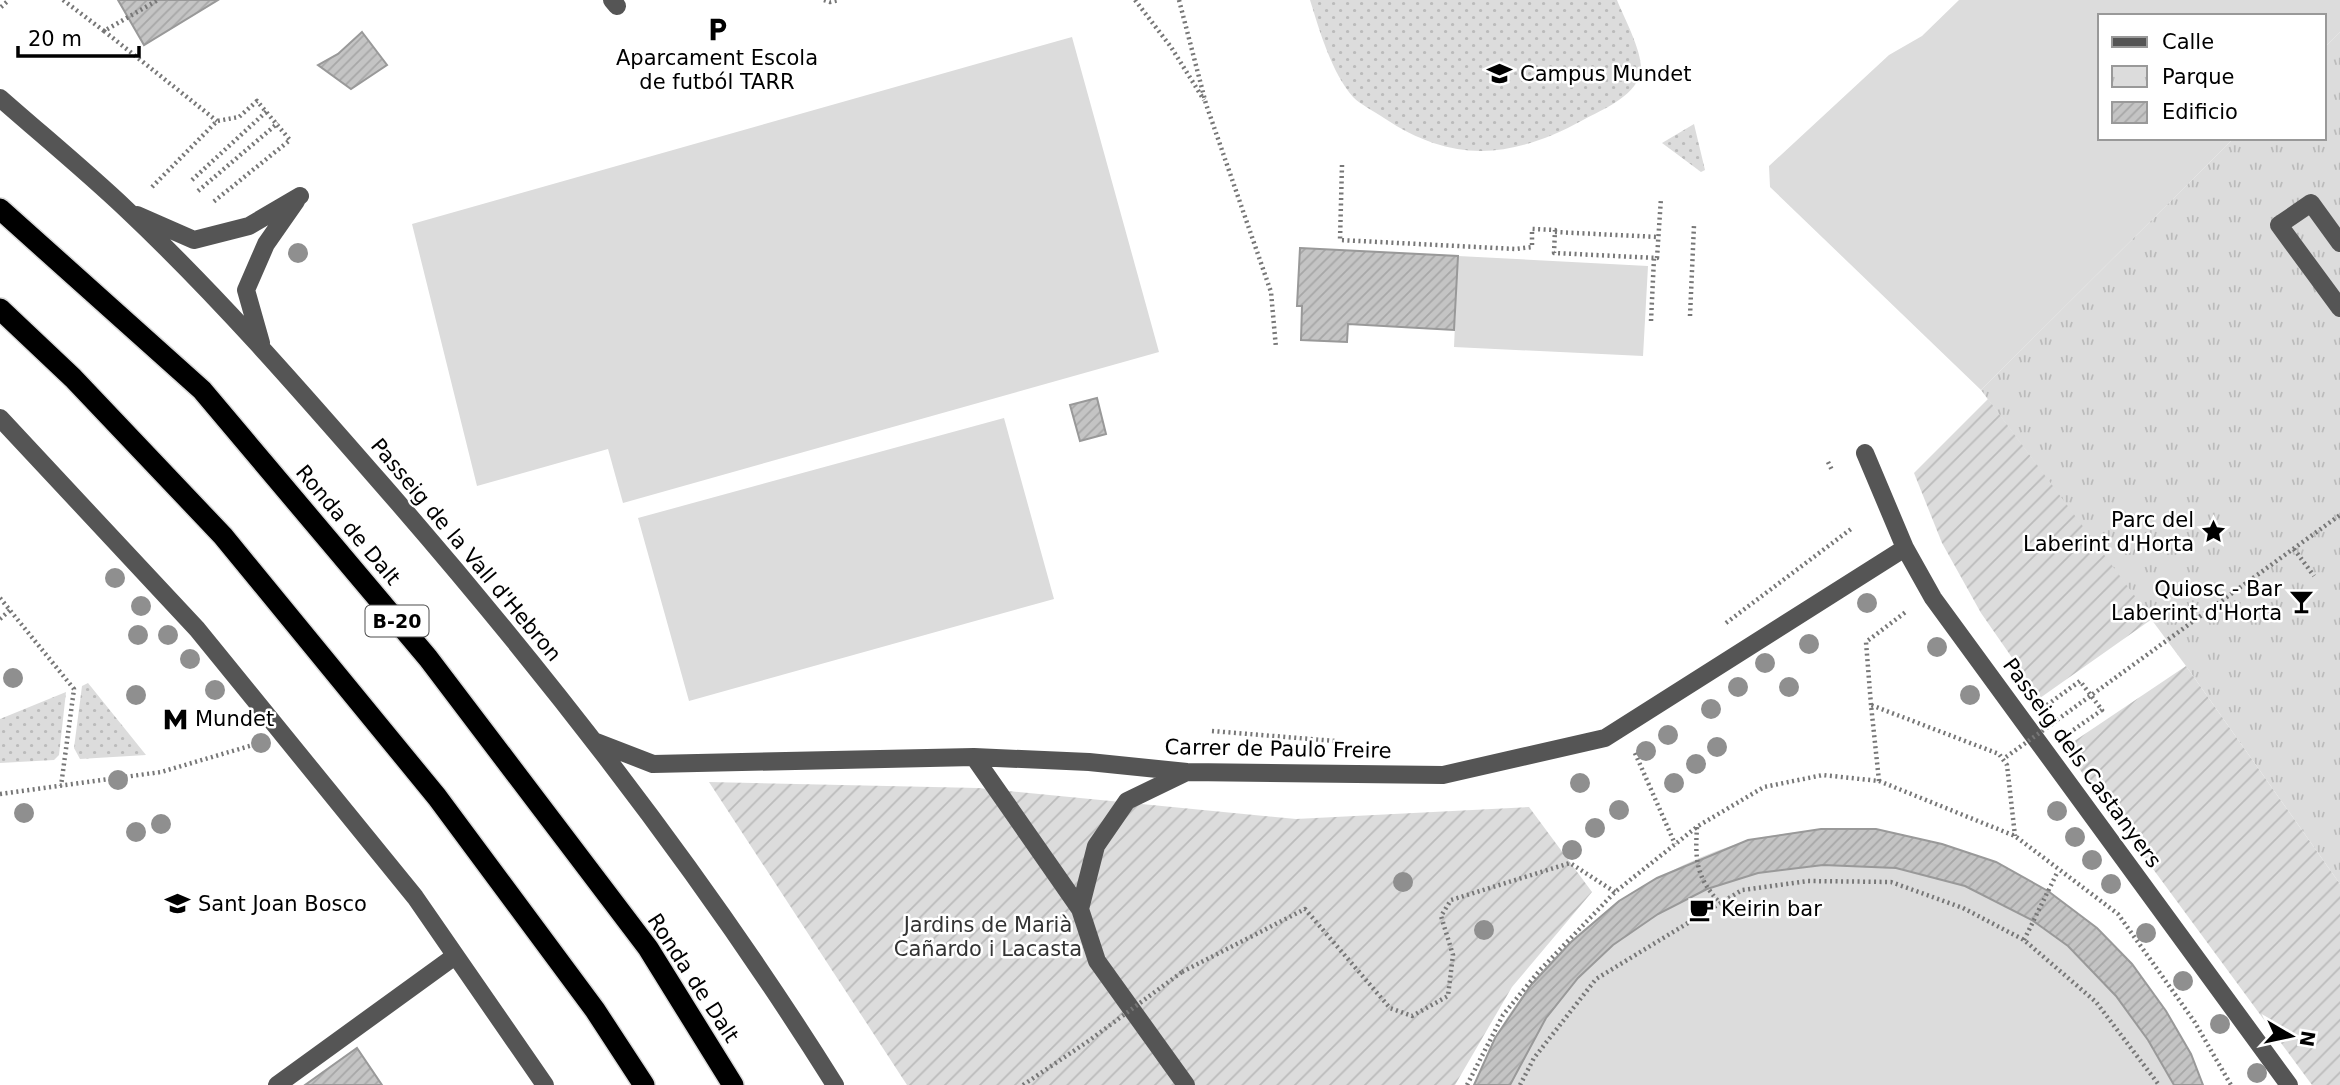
<svg xmlns="http://www.w3.org/2000/svg" width="2340" height="1085" font-family="'DejaVu Sans',sans-serif">
<defs>
<pattern id="grass-dots" width="8" height="8" patternUnits="userSpaceOnUse" patternTransform="scale(1.75)"><rect width="8" height="8" fill="#dcdcdc"/><path d="M2 2h.1M6 6h.1" fill="none" stroke="#bbb" stroke-width="1.8" stroke-linecap="round"/></pattern>
<pattern id="park-tufts" width="24" height="20" patternUnits="userSpaceOnUse" patternTransform="scale(1.75)"><rect width="24" height="20" fill="#dcdcdc"/><path d="M3 7l-1-3M5 7V3M7 7l1-3M15 17l-1-3M17 17v-4M19 17l1-3" fill="none" stroke="#bbb"/></pattern>
<pattern id="garden-furrows" width="10" height="10" patternUnits="userSpaceOnUse" patternTransform="scale(1.75)"><rect width="10" height="10" fill="#dcdcdc"/><path d="M-1 1l2-2M0 10L10 0M9 11l2-2" fill="none" stroke="#bbb"/></pattern>
<pattern id="building-hatch" width="6" height="6" patternUnits="userSpaceOnUse" patternTransform="scale(1.75)"><rect width="6" height="6" fill="#c4c4c4"/><path d="M-1 1l2-2M0 6l6-6M5 7l2-2" fill="none" stroke="#a7a7a7"/></pattern>
</defs>
<rect width="100%" height="100%" fill="#fff"/>
<path fill="url(#grass-dots)" d="M1310 0H1617C1624 18 1646 58 1640 75 1633 97 1602 110 1583 120 1512 159 1453 164 1384 118 1374 111 1361 105 1353 97 1331 71 1320 32 1310 0Z
M1694 124 1705 170 1701 172 1662 143Z
M88 683 146 755 80 759 74 748 82 686Z
M66 692 59 755 54 760 0 763V719Z"/>
<path fill="url(#park-tufts)" d="M2340 32V884L2186 666 1981 390 2234 138H2324V48Z"/>
<path fill="url(#garden-furrows)" d="M1988 399 2152 619 2040 698 1981 613 1942 543 1914 473Z
M2186 666 2340 884V1085H2312L2064 748Z
M709 782 978 788 1296 819 1529 807 1592 892 1512 987 1455 1085H907Z"/>
<path fill="#dcdcdc" d="M1959 0H2340V32L2324 48V16H2100V138H2234L1981 390 1770 187 1769 166 1889 55 1922 36Z
M1072 37 1159 352 623 503 608 449 477 486 412 224Z
M1458 256 1648 266 1643 356 1454 347Z
M1004 418 1054 599 689 701 638 518Z
M1821 829H1876L2132 964 2166 1011 2191 1054 2203 1085H1474C1486 1059 1496 1032 1513 1009 1568 928 1654 868 1747 841 1771 834 1797 833 1821 829Z"/>
<path fill="url(#building-hatch)" stroke="#999" stroke-width="2" d="M118 0H218L144 45Z
M362 32 387 65 351 89 318 65 338 54Z
M1300 248 1458 256 1454 330 1348 324 1347 342 1301 340 1302 306H1297Z
M1097 398 1106 434 1080 441 1070 405Z
M1821 829H1876L1942 844 1996 862 2048 891 2097 928 2132 964 2166 1011 2191 1054 2203 1085H2174L2148 1040 2116 996 2068 946 2032 920 1965 886 1896 868 1823 865 1758 873 1707 889 1658 914 1613 945 1578 978 1546 1018 1510 1085H1474L1495 1038 1531 985 1571 942 1619 901 1657 878 1748 840Z
M357 1048 382 1085H305Z"/>
<g fill="none" stroke-linecap="round" stroke-linejoin="round">
<defs>
<path id="highway" d="M0 209 202 390 428 658 648 948 733 1085
M0 309 73 378 223 536 437 797 595 1010 644 1085"/>
</defs>
<use href="#highway" stroke="#dbdbdb" stroke-width="24"/>
<path stroke="#777" stroke-width="4.5" stroke-dasharray="2 3.5" stroke-linecap="butt" d="M63 0 104 31 158 0
M824 0 830 2 839 0
M1135 0 1171 47 1204 100
M1179 0 1206 104 1271 292 1276 348
M1 7 9 0
M104 31 217 121
M1342 165 1340 240 1516 249 1532 247V229L1555 230 1554 253 1657 258 1661 198
M192 180 267 111
M152 187 217 121 239 117 257 101 290 140 212 203
M198 191 278 123
M1555 232 1658 237
M1690 316 1694 225
M1651 321 1654 258
M1828 462 1832 470
M2294 549 2314 576
M0 598 74 689 61 786
M0 619 10 610
M1726 623 1851 529
M1871 705 1866 642 1907 611
M2047 705 2080 681 2102 710 2069 733
M2057 720 2340 515
M1212 731 1335 741
M1635 753 1675 844
M1879 781 1871 705 1999 754 2007 765 2015 836
M0 794 161 772 253 745
M1697 827C1695 860 1696 877 1719 902
M2024 940 2058 871
M1182 972 1305 909 1390 1008 1412 1016 1448 996 1453 955 1441 916 1451 900 1570 863 1615 892
M1023 1085 1087 1042
M1467 1085 1503 1015 1540 970 1615 892 1698 826 1764 787 1823 775 1879 781 2015 836 2118 914 2194 1021 2231 1085
M1520 1085 1534 1058 1596 979 1742 890 1808 881 1891 882 1963 908 2024 940 2096 1002 2159 1085"/>
<path stroke="#555" stroke-width="18" d="M612 0 617 6
M0 98C42 135 86 171 127 210 217 295 299 389 380 482 546 672 701 871 835 1085
M137 215 194 240 249 226 300 196
M2340 243 2311 203 2279 225 2340 308
M261 343 246 290 266 244 296 201
M0 418 197 629 415 897 545 1085
M1865 453 1905 548 1933 598 2289 1085
M596 742 653 764 974 757 1089 762 1187 772 1443 775 1605 738 1905 548
M974 757 1080 909 1097 961 1186 1085
M1080 909 1096 846 1127 801 1187 772
M277 1085 455 956"/>
<use href="#highway" stroke="#000" stroke-width="21"/>
<path stroke="#777" stroke-width="4.5" stroke-dasharray="2 3.5" stroke-linecap="butt" d="M2006 757 2056 721
M1087 1042 1182 972"/>
</g>
<g fill="#8f8f8f">
<circle cx="298" cy="253" r="10"/>
<circle cx="115" cy="578" r="10"/>
<circle cx="1867" cy="603" r="10"/>
<circle cx="141" cy="606" r="10"/>
<circle cx="138" cy="635" r="10"/>
<circle cx="168" cy="635" r="10"/>
<circle cx="1809" cy="644" r="10"/>
<circle cx="1937" cy="647" r="10"/>
<circle cx="190" cy="659" r="10"/>
<circle cx="1765" cy="663" r="10"/>
<circle cx="13" cy="678" r="10"/>
<circle cx="1738" cy="687" r="10"/>
<circle cx="1789" cy="687" r="10"/>
<circle cx="215" cy="690" r="10"/>
<circle cx="136" cy="695" r="10"/>
<circle cx="1970" cy="695" r="10"/>
<circle cx="1711" cy="709" r="10"/>
<circle cx="1668" cy="735" r="10"/>
<circle cx="261" cy="743" r="10"/>
<circle cx="1717" cy="747" r="10"/>
<circle cx="1646" cy="751" r="10"/>
<circle cx="1696" cy="764" r="10"/>
<circle cx="118" cy="780" r="10"/>
<circle cx="1580" cy="783" r="10"/>
<circle cx="1674" cy="783" r="10"/>
<circle cx="1619" cy="810" r="10"/>
<circle cx="2057" cy="811" r="10"/>
<circle cx="24" cy="813" r="10"/>
<circle cx="161" cy="824" r="10"/>
<circle cx="1595" cy="828" r="10"/>
<circle cx="136" cy="832" r="10"/>
<circle cx="2075" cy="837" r="10"/>
<circle cx="1572" cy="850" r="10"/>
<circle cx="2092" cy="860" r="10"/>
<circle cx="1403" cy="882" r="10"/>
<circle cx="2111" cy="884" r="10"/>
<circle cx="1484" cy="930" r="10"/>
<circle cx="2146" cy="933" r="10"/>
<circle cx="2183" cy="981" r="10"/>
<circle cx="2220" cy="1024" r="10"/>
<circle cx="2257" cy="1073" r="10"/>
</g>
<defs>
<symbol id="parking-bare" viewBox="-9 -9 18 18"><path d="M-3.5-5.5H1a3.5 3.5 0 0 1 0 7H-1V5.5H-3.5ZM-1-3.4V-.6H.8a1.4 1.4 0 0 0 0-2.8Z" fill="#000" stroke="#fff" stroke-width="2.5" paint-order="stroke"/></symbol>
<symbol id="university-bare" viewBox="-9 -9 18 18"><path d="M0-5L7-2L0 1L-7-2ZM-4 1L0 2.5L4 1V4Q0 6-4 4Z" fill="#000" stroke="#fff" stroke-width="2.5" paint-order="stroke"/></symbol>
<symbol id="sight-bare" viewBox="-9 -9 18 18"><path d="M0-6L1.8-2.2L6-1.7L2.9 1.2L3.7 5.4L0 3.3L-3.7 5.4L-2.9 1.2L-6-1.7L-1.8-2.2Z" fill="#000" stroke="#fff" stroke-width="2.5" paint-order="stroke"/></symbol>
<symbol id="bar-bare" viewBox="-9 -9 18 18"><path d="M-6-5H6L.8 .8V4.5H3.5V6h-7V4.5H-.8V.8Z" fill="#000" stroke="#fff" stroke-width="2.5" paint-order="stroke"/></symbol>
<symbol id="metro-bare" viewBox="-9 -9 18 18"><path d="M-5.5 5V-5H-3L0 0L3-5H5.5V5H3V-.5L0 4L-3-.5V5Z" fill="#000" stroke="#fff" stroke-width="2.5" paint-order="stroke"/></symbol>
<symbol id="school-bare" viewBox="-9 -9 18 18"><path d="M0-5L7-2L0 1L-7-2ZM-4 1L0 2.5L4 1V4Q0 6-4 4Z" fill="#000" stroke="#fff" stroke-width="2.5" paint-order="stroke"/></symbol>
<symbol id="cafe-bare" viewBox="-9 -9 18 18"><path d="M-5.5-4.5H6V0H3Q3 3.5 0 3.5H-2.5Q-5.5 3.5-5.5 0ZM3-3.2v2h1.7v-2ZM-6 4.5H4V6H-6Z" fill="#000" stroke="#fff" stroke-width="2.5" paint-order="stroke"/></symbol>
</defs>
<g fill-rule="evenodd">
<use href="#parking-bare" x="700" y="12" width="35" height="35"/>
<use href="#university-bare" x="1482" y="56" width="35" height="35"/>
<use href="#sight-bare" x="2196" y="514" width="35" height="35"/>
<use href="#bar-bare" x="2284" y="584" width="35" height="35"/>
<use href="#metro-bare" x="158" y="702" width="35" height="35"/>
<use href="#school-bare" x="160" y="886" width="35" height="35"/>
<use href="#cafe-bare" x="1684" y="892" width="35" height="35"/>
</g>
<g text-anchor="middle" dominant-baseline="central" stroke-width="5" stroke-linejoin="round" paint-order="stroke">
<rect fill="#fff" stroke="#4c4c4c" stroke-width="2" x="365.5" y="605.5" width="63" height="31" rx="5"/>
<g font-size="19" font-weight="bold" fill="#000">
<text x="397" y="621">B-20</text>
</g>
<g font-size="21" fill="#000" stroke="#fff" text-anchor="start">
<text x="717" y="58" text-anchor="middle">Aparcament Escola<tspan x="717" dy="24">de futból TARR</tspan></text>
<text x="1520" y="74">Campus Mundet</text>
<text x="2194" y="520" text-anchor="end">Parc del<tspan x="2194" dy="24">Laberint d'Horta</tspan></text>
<text x="2282" y="589" text-anchor="end">Quiosc - Bar<tspan x="2282" dy="24">Laberint d'Horta</tspan></text>
<text x="195" y="719">Mundet</text>
<text x="198" y="904">Sant Joan Bosco</text>
<text x="1721" y="909">Keirin bar</text>
</g>
<g font-size="21" fill="#000" stroke="#fff">
<text transform="translate(348 525) rotate(50)">Ronda de Dalt</text>
<text transform="translate(466 550) rotate(50)">Passeig de la Vall d'Hebron</text>
<text transform="translate(1278 749) rotate(1)">Carrer de Paulo Freire</text>
<text transform="translate(2082 763) rotate(54)">Passeig dels Castanyers</text>
<text transform="translate(693 978) rotate(57)">Ronda de Dalt</text>
</g>
<g font-size="21" fill="#333" stroke="#fff">
<text x="988" y="925">Jardins de Marià<tspan x="988" dy="24">Cañardo i Lacasta</tspan></text>
</g>
</g>
<rect x="2098" y="14" width="228" height="126" fill="#ffffff" stroke="#999999" stroke-width="2"/>
<rect x="2112" y="37" width="35" height="10" fill="#555555" stroke="#999999" stroke-width="2"/>
<text x="2162" y="49" font-size="21" fill="#000000">Calle</text>
<rect x="2112" y="66" width="35" height="21" fill="url(#park-tufts)" stroke="#999999" stroke-width="2"/>
<text x="2162" y="84" font-size="21" fill="#000000">Parque</text>
<rect x="2112" y="102" width="35" height="21" fill="url(#building-hatch)" stroke="#999999" stroke-width="2"/>
<text x="2162" y="119" font-size="21" fill="#000000">Edificio</text>
<g transform="translate(2291 1036) rotate(99)" stroke="#ffffff" stroke-width="5" paint-order="stroke">
<path d="M0-5L12 26L0 18L-12 26Z" fill="#000000"/>
<text y="-10" font-size="19" font-weight="bold" text-anchor="middle" fill="#000000">N</text>
</g>
<path d="M18 46v10h121v-10" fill="none" stroke="#000000" stroke-width="3.5"/>
<text x="28" y="46" font-size="21" fill="#000000" stroke="#ffffff" stroke-width="5" paint-order="stroke">20 m</text>
</svg>
